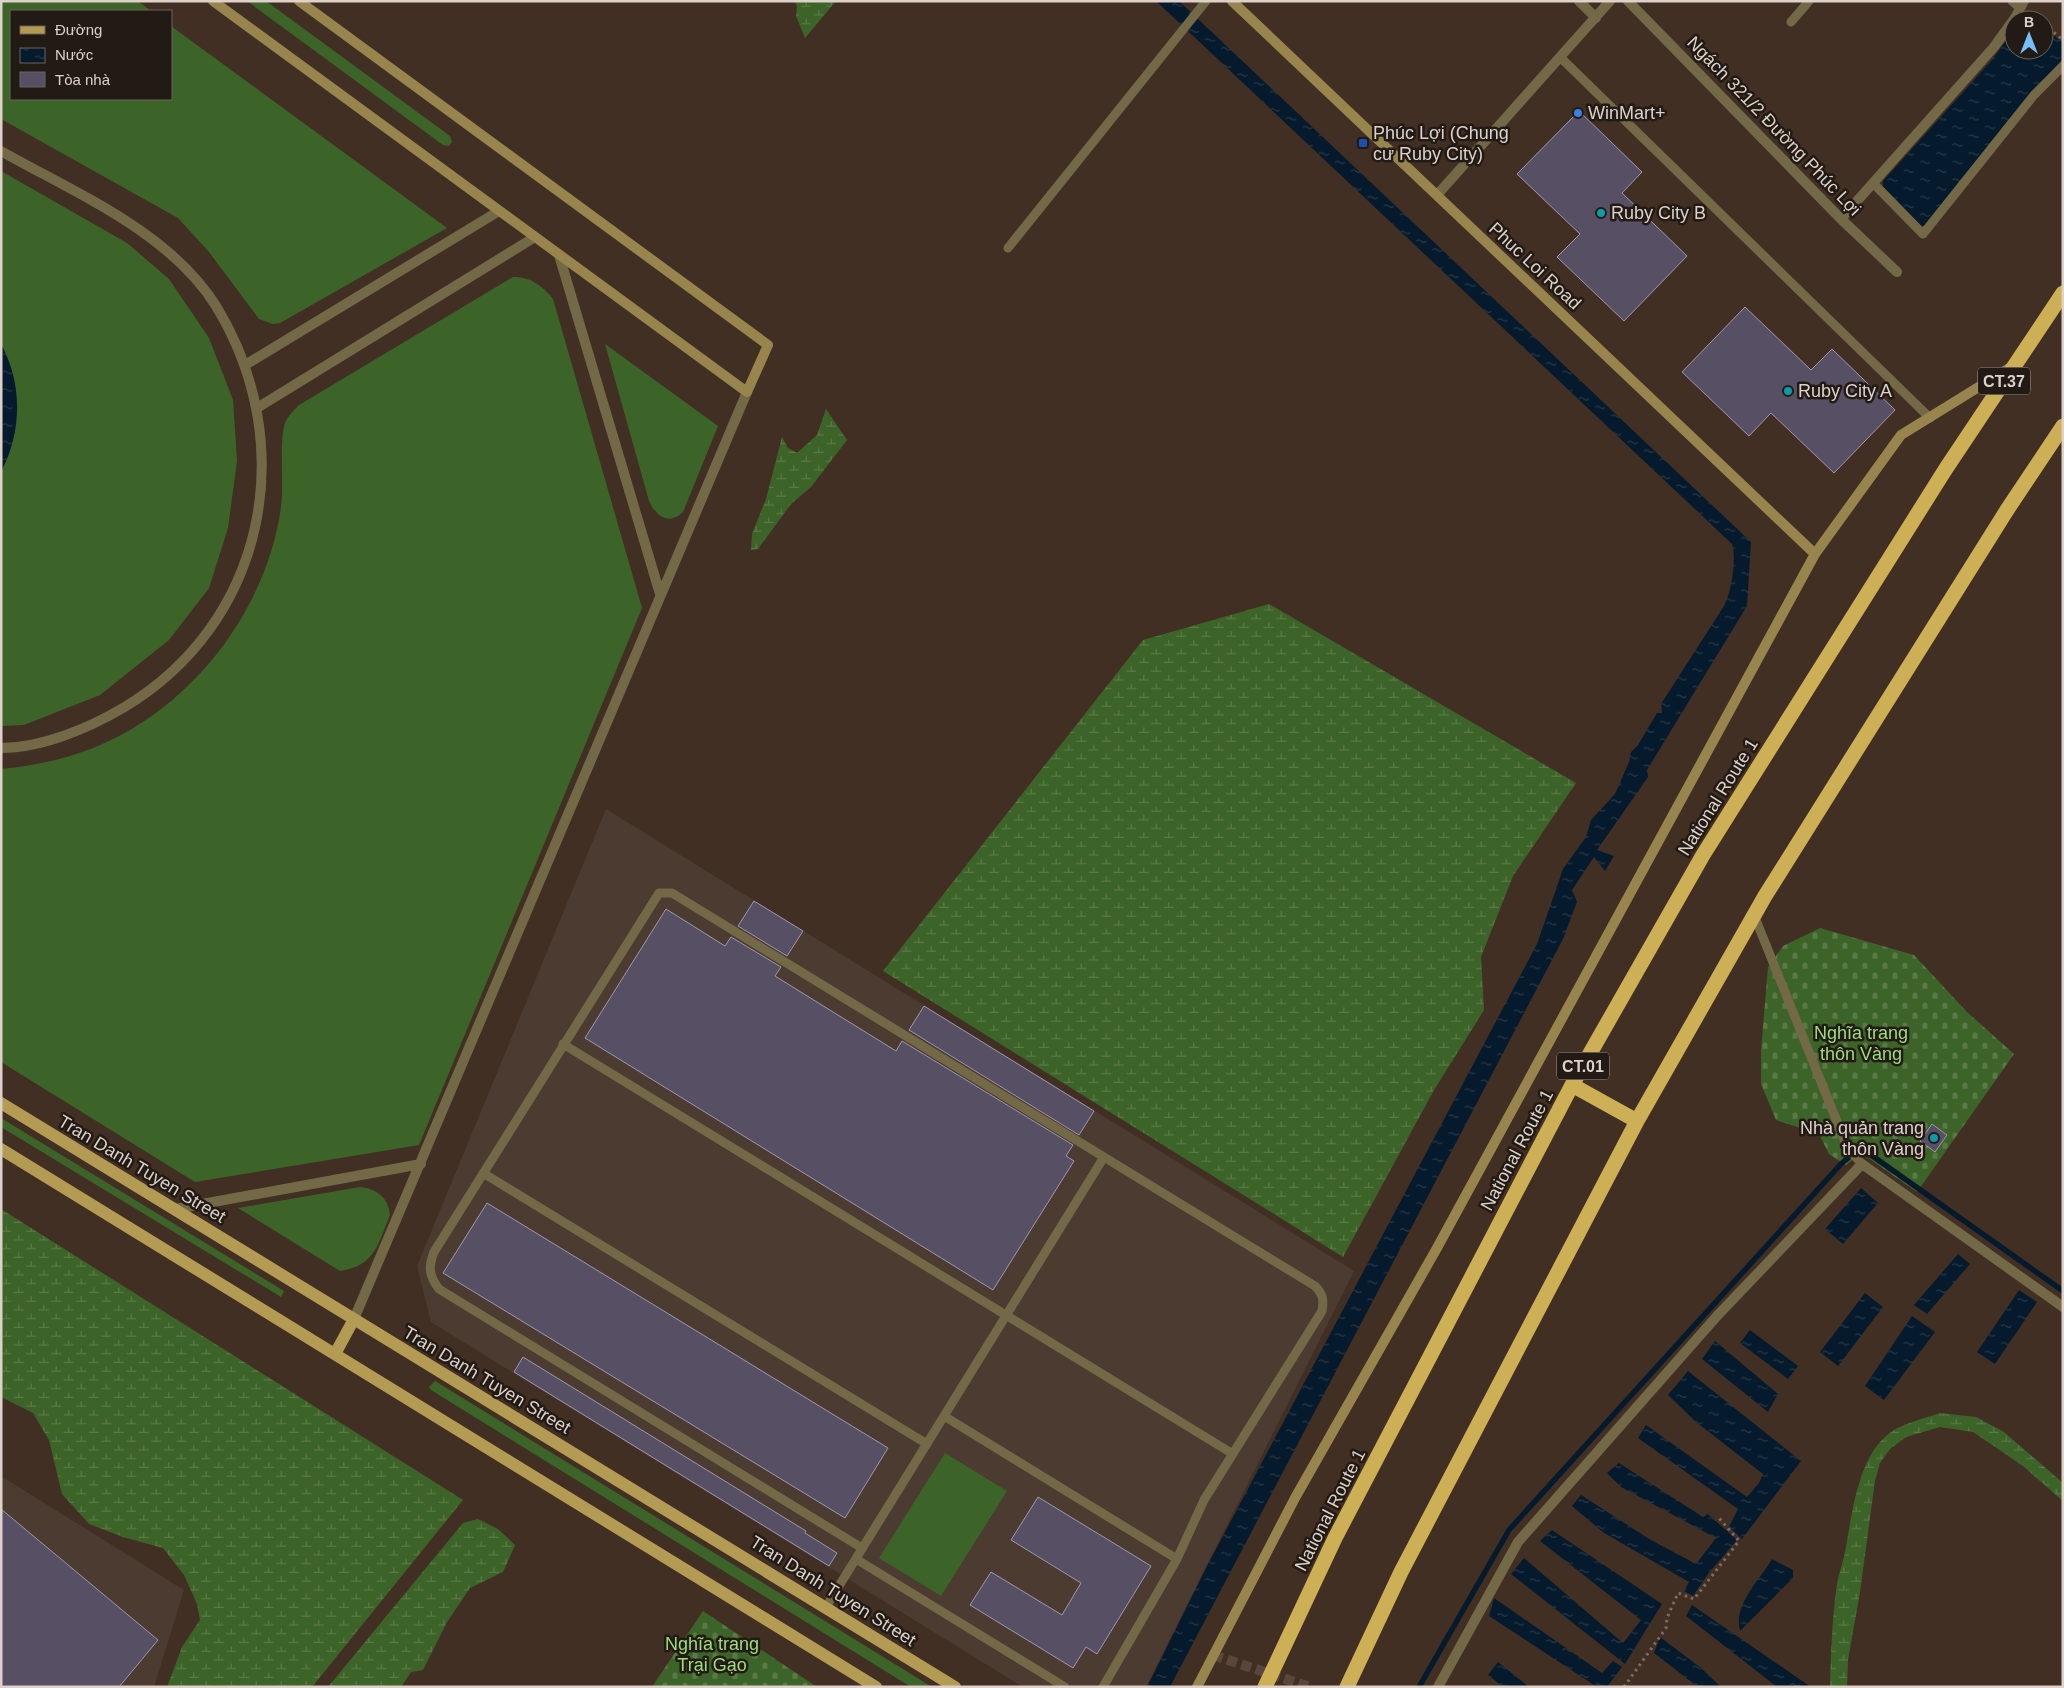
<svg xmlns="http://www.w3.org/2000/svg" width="2064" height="1688" font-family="Helvetica,sans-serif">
<defs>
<pattern id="wetland-marsh" width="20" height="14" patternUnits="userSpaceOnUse" patternTransform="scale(1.25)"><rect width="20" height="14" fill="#3d6428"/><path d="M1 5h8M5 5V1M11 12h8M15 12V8" fill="none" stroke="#597946"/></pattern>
<pattern id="cemetery-stones" width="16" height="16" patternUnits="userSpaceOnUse" patternTransform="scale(1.25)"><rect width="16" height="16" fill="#3d6428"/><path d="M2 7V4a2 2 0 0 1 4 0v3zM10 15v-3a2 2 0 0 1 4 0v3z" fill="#597946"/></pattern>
<pattern id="water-ripples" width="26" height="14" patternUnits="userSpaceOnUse" patternTransform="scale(1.25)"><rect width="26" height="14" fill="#051a2c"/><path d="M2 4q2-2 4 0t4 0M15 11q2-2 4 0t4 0" fill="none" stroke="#293a49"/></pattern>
</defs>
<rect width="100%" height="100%" fill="#422f23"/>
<path fill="#4b3b30" d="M606 809 1354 1271 1146 1687H1023L431 1322 417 1266Z
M1 1476 184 1590 154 1687H1Z"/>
<path fill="#3d6428" d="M1 1H138L151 11H11V99H171V26L447 228 280 323 273 324 259 319 209 252 178 218 1 119Z
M247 1H266L450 136 452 142 449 146 443 145Z
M1 171 127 243 169 279 209 338 233 400 237 461 228 528 209 588 169 640 100 695 24 725 1 726Z
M513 277C530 276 543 286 553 299L642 608 419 1145 195 1182 1 1062V769C43 765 84 755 121 735 205 690 268 601 281 507 284 485 279 441 285 423 288 416 294 410 299 405Z
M605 344 718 426 683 512C669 526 656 516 649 501Z
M1 1118 284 1291 281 1297 1 1127Z
M360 1187C377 1189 388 1197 390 1215 378 1244 375 1266 340 1271L238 1208Z
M435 1381 932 1687H911L431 1390 429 1387Z
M945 1453 1007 1491 941 1596 879 1558Z"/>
<path fill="url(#wetland-marsh)" d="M795 1H836L805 38 796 16 797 7Z
M826 409 847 440 811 487 791 504 758 549 751 550 752 534 766 499 782 437 788 448 797 453 817 435Z
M1269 604 1576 783 1513 876 1481 957 1484 1010 1434 1090 1343 1257 883 971 1143 640Z
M1 1209 463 1500 312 1687H167L182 1647 200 1620 197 1604 184 1575 163 1548 123 1537 89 1524 62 1494 49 1440 33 1413 1 1397Z
M1940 1413 1976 1417 2004 1432 2063 1483V1501L2023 1466 1973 1432 1940 1427 1906 1437 1890 1449 1880 1463 1875 1481 1860 1592 1848 1660 1847 1687H1830C1831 1653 1832 1618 1837 1584 1839 1572 1844 1560 1846 1547 1852 1514 1858 1461 1885 1437 1900 1423 1921 1420 1940 1413Z
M478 1519 498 1529 515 1545 503 1572 470 1588 447 1622 423 1670 411 1672 401 1687H328L463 1523Z"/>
<path fill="url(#cemetery-stones)" d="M1820 928 1914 955 1967 1012 2014 1054 1917 1192 1861 1153 1846 1165 1829 1154 1819 1134 1776 1120 1761 1084V1051L1768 967 1783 946Z
M703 1611 817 1687H652Z"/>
<path fill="url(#water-ripples)" d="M1156 1H1179L1751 542 1747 606 1647 770 1648 777 1597 850 1614 856 1605 871 1594 857 1572 890 1577 902 1563 939 1170 1687H1147L1207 1566 1537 944 1563 869 1586 837 1591 820 1615 794 1629 762 1631 752 1638 745 1657 713H1662L1661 704 1724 606C1731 593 1737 559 1732 544Z
M2044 27 2063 43V58L1926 226H1921L1883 187V181L1991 61 2014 30V50H2044Z
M1 344C23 384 22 432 1 472Z
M1861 1188 1878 1203 1843 1244 1825 1229Z
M1958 1254 1970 1264 1927 1314 1914 1305Z
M2019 1290 2037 1302 1995 1364 1977 1352Z
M1865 1293 1883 1307 1838 1366 1820 1352Z
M1912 1316 1935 1332 1884 1400 1865 1386Z
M1750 1330 1798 1366 1788 1379 1740 1343Z
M1715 1341 1778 1394 1768 1412 1702 1359Z
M1688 1371 1801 1461 1742 1539 1729 1527 1738 1509 1638 1438 1646 1425 1747 1497 1759 1483 1763 1474 1696 1422 1668 1395Z
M1619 1463 1703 1517 1708 1514 1737 1540 1708 1574 1693 1596 1684 1591 1689 1582 1604 1533 1572 1506 1581 1495 1651 1540 1696 1564 1716 1538 1621 1487 1607 1473Z
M1552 1530 1662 1604 1625 1664 1511 1574 1524 1558 1623 1643 1641 1620 1540 1541Z
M1772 1559 1793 1570V1578L1740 1631C1733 1604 1760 1580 1772 1559Z
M1494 1598 1602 1673 1613 1661 1622 1667 1607 1687H1597L1489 1616Z
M1692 1605 1811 1687H1777L1686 1616Z
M1660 1637 1701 1668 1721 1687H1698L1654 1653Z
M1498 1662 1529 1687H1503L1488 1675Z"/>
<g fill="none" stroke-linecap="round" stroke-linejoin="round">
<path stroke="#051a2c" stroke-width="5.5" d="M1419 1687 1509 1530 1841 1164 1856 1151 1864 1150 2063 1291"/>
</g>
<path fill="#575065" stroke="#9f98af" d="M1579 111 1642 172 1622 193 1687 256 1624 321 1557 257 1580 234 1517 174Z
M1745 307 1811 370 1832 349 1895 410 1834 473 1771 413 1749 436 1682 372Z
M754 901 803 931 787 956 738 926Z
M666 909 725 946 731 937 781 967 775 976 896 1051 902 1041 1073 1145 1066 1156 1074 1161 993 1290 585 1038Z
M924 1006 1094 1111 1079 1135 909 1030Z
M1932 1124 1947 1135 1935 1152 1920 1141Z
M487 1203 888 1448 845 1518 443 1273Z
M523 1357 806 1531 805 1533 837 1553 829 1566 514 1372Z
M1038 1497 1151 1566 1097 1654 1086 1647 1073 1668 970 1605 991 1572 1062 1615 1081 1583 1011 1540Z
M1 1509 158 1640 119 1687H1Z"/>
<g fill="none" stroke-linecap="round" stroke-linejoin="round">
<path stroke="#59473c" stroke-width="10" stroke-dasharray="10 5" stroke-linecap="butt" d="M1213 1655 1310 1687"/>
<path stroke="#7c6c62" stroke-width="3" stroke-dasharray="2.5 4" stroke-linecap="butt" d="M2031 14 2039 20
M2044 24 2063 40
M1624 1687 1666 1628 1667 1618 1678 1593 1694 1599 1739 1541 1719 1518"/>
<path stroke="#746947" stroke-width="9" d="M2012 1 2020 8
M1791 22 1809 1
M1561 58 1930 418
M1873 183 1923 234 2034 95 2063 66
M1008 248 1206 1
M1754 915 1848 1149 1862 1164
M563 1044 1233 1454
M483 1173 927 1444
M944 1416 1177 1559
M862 1548 439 1289C429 1276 428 1267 434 1252L659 893H672L1315 1286C1323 1294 1324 1300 1322 1311L1204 1500 1177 1559 1103 1687
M856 1559 1065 1687
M826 1607 1104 1157"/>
<path stroke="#746947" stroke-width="10" d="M1579 1 1596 18
M1628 1 1841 219 1897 272
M1 151C75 193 170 232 216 306 301 445 266 623 123 708 89 728 42 748 1 748
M1437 195 1610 1
M1841 219 1994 47 2015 18 2024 1
M559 255 660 594
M245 365 499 211
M257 408 535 237
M175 1209 421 1164
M354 1319 747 392
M1438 1687 1518 1542 1717 1316 1862 1164 2063 1307"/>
<path stroke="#98854e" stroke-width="10" d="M213 1 747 392 768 345 299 1
M1232 1 1815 554
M1197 1687 1295 1498 1437 1248 1815 554 1901 435 2011 367"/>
<path stroke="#b49b53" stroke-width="12" d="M1 1103 955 1687
M1 1149 876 1687
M335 1354 354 1319"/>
<path stroke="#cdaf56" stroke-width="15" d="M1572 1085 1637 1121
M1265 1687 1335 1538 1572 1085 1703 855 1945 470 2063 293
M1347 1687 1401 1572 1637 1121 1765 896 2007 510 2063 426"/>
</g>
<circle fill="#3f7fe0" stroke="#221a14" stroke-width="2" cx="1578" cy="113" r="5"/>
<rect fill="#1a4fb4" stroke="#221a14" stroke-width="2" x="1358" y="138" width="10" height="10" rx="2.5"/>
<g fill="#0f9aa8" stroke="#221a14" stroke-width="2">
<circle cx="1601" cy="213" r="5"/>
<circle cx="1788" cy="391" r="5"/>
<circle cx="1934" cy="1138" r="5"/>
</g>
<g text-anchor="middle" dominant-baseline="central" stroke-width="5" stroke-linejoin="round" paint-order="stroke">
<g fill="#221a14" stroke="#a69a93" stroke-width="1">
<rect x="1978" y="367.5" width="52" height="27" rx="4"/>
<rect x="1557" y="1052.5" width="52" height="27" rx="4"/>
</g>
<g font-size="16" font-weight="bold" fill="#ded1ca">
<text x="2004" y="381">CT.37</text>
<text x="1583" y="1066">CT.01</text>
</g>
<g font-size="18" fill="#ded1ca" stroke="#221a14" text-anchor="start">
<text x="1588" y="113">WinMart+</text>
<text x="1373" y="133">Phúc Lợi (Chung<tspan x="1373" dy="21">cư Ruby City)</tspan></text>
<text x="1611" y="213">Ruby City B</text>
<text x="1798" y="391">Ruby City A</text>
<text x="1924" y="1128" text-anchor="end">Nhà quản trang<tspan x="1924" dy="21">thôn Vàng</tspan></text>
</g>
<g font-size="18" fill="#ded1ca" stroke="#221a14">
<text transform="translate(1774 126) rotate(46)">Ngách 321/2 Đường Phúc Lợi</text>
<text transform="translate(1535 266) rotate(43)">Phuc Loi Road</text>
<text transform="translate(1718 797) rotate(-58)">National Route 1</text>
<text transform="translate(1517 1150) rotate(-62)">National Route 1</text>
<text transform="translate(142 1169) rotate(31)">Tran Danh Tuyen Street</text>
<text transform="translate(487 1380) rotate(31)">Tran Danh Tuyen Street</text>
<text transform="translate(1330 1510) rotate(-63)">National Route 1</text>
<text transform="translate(833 1591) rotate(32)">Tran Danh Tuyen Street</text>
</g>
<g font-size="18" fill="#9cdd7c" stroke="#221a14">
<text x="1861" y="1033">Nghĩa trang<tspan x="1861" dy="21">thôn Vàng</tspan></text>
<text x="712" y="1644">Nghĩa trang<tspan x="712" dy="21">Trại Gạo</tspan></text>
</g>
</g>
<rect width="2064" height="1688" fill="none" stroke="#ded1ca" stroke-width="5"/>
<rect x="10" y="10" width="162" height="90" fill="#221a14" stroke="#6d635d"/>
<rect x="20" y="26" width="25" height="8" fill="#b49b53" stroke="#6d635d"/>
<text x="55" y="35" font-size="15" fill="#ded1ca">Đường</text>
<rect x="20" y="48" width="25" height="15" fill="url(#water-ripples)" stroke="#6d635d"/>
<text x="55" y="60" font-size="15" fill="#ded1ca">Nước</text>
<rect x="20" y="72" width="25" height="15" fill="#575065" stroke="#6d635d"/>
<text x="55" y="85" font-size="15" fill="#ded1ca">Tòa nhà</text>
<g transform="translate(2029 35)"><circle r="24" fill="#221a14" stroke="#6d635d"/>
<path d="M0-4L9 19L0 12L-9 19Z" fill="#74c0f6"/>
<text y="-8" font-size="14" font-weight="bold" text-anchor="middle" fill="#ded1ca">B</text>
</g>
</svg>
